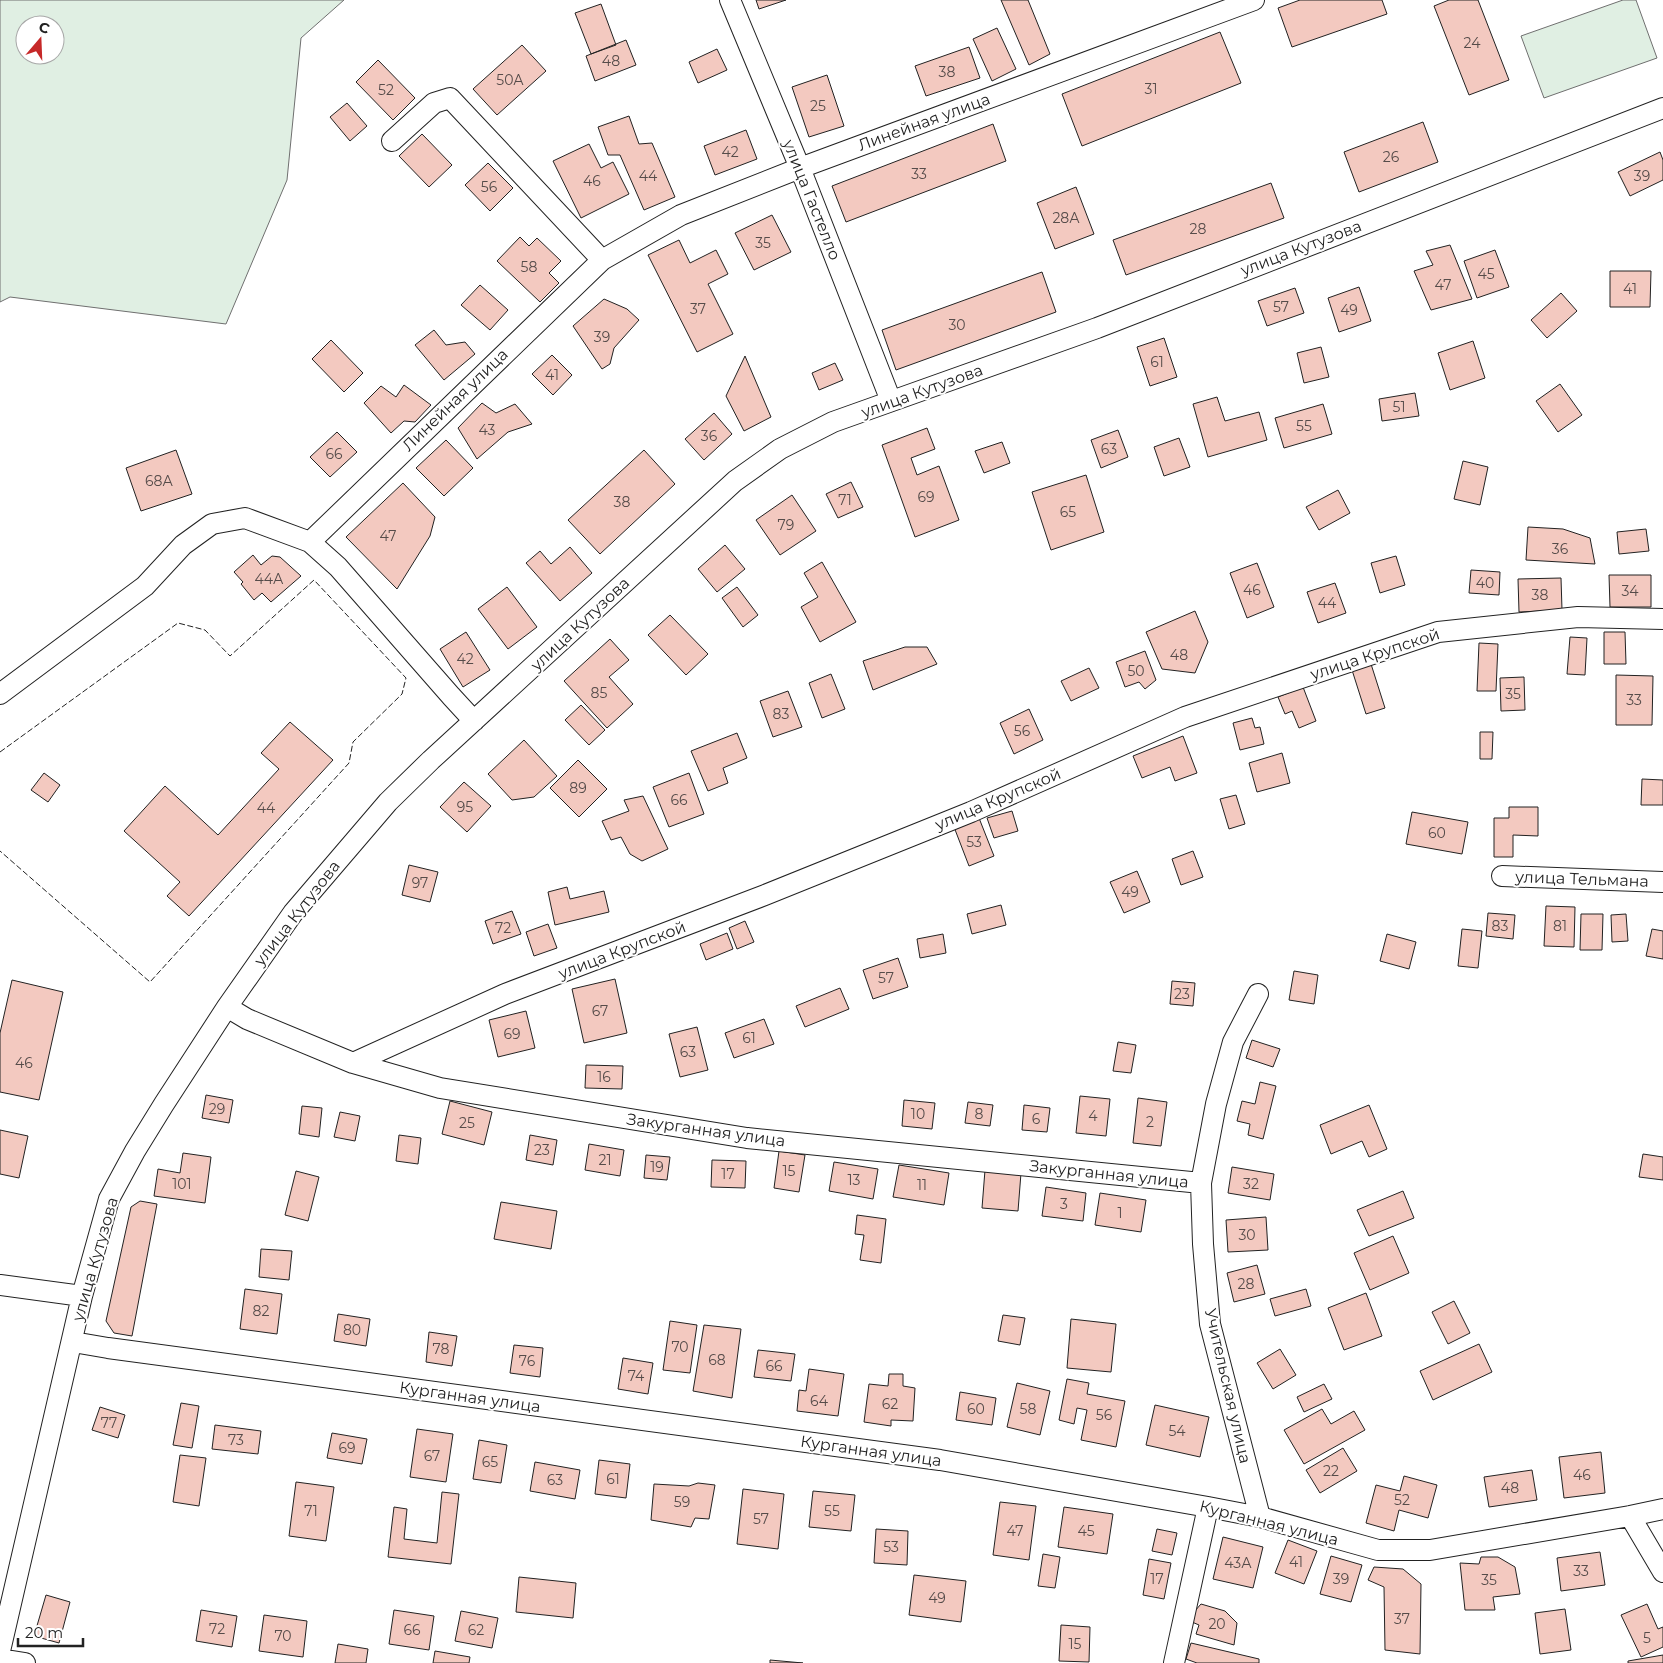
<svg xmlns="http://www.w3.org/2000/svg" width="1663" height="1663" font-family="Montserrat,sans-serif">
<rect width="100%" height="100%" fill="#fff"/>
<path fill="#e0efe3" stroke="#6f6f6f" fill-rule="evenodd" d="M0 0H344L301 38 287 180 226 324 10 297 0 302ZM25 25H55V55H25Z
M1623 0H1636L1657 58 1544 98 1521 36Z"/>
<path fill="#f3c9c0" stroke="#222" d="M756 0H786L759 9Z
M1001 0H1028L1050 54 1029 65Z
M1300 0H1382L1387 14 1292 47 1278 8Z
M1449 0H1478L1509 80 1469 95 1434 6Z
M601 4 616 45 591 54 575 13Z
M997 28 1016 69 992 81 973 39Z
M1220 32 1241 83 1082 146 1062 94Z
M626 40 636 65 595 81 586 56Z
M522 45 546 71 497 115 473 89Z
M969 47 980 78 926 96 915 66Z
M717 49 727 70 698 83 689 62Z
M378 60 415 98 393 120 356 82Z
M827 75 844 126 809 137 792 87Z
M347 103 367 126 350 141 330 117Z
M629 116 639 144 652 143 675 197 644 210 620 155H608L598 127Z
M1423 122 1438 162 1359 192 1344 152Z
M993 124 1006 161 846 222 832 186Z
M746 130 757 159 715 175 704 146Z
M422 134 452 165 429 187 399 156Z
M589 144 601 168 613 162 629 194 581 218 553 161Z
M1660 152 1663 160V180L1630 196 1618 172Z
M488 163 513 188 490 211 465 185Z
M1271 183 1284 218 1126 275 1113 240Z
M1076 187 1094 234 1055 249 1037 203Z
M772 215 791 252 754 270 735 233Z
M520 237 529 246 537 238 561 261 549 273 559 283 540 302 497 261Z
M679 240 690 263 716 250 728 274 708 284 733 334 697 352 648 255Z
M1450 245 1472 299 1431 310 1414 271 1433 265 1426 251Z
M1495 250 1509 287 1477 298 1464 261Z
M1610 271H1651L1650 307H1610Z
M1042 272 1056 312 896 370 882 330Z
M480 285 508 310 490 330 461 305Z
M1359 287 1371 321 1339 332 1328 298Z
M1295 288 1304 313 1267 326 1258 301Z
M1561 293 1577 311 1547 338 1531 320Z
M604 299 627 309 639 320 614 348 610 364 602 369 573 326Z
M434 330 446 345 465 342 475 354 444 380 415 345Z
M1164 338 1177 377 1150 386 1137 347Z
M331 340 363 373 344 392 312 359Z
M1473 341 1485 378 1450 390 1438 353Z
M1321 347 1329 377 1304 383 1297 353Z
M552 355 572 375 553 395 532 374Z
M745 356 771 417 744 431 726 396Z
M835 363 843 380 819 390 812 373Z
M1560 384 1582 415 1558 432 1536 401Z
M404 385 431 405 415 422 404 421 391 433 364 403 381 386 396 397Z
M1415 393 1419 416 1382 421 1379 399Z
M1217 397 1225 421 1259 412 1267 440 1208 457 1193 404Z
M482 403 496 413 515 404 532 424 508 432 477 459 458 428Z
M1323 404 1332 434 1284 448 1275 418Z
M714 413 732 434 704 460 685 439Z
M927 428 935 449 911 458 917 475 939 466 959 520 915 537 882 445Z
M1118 430 1128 457 1101 468 1091 440Z
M337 432 357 452 330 477 310 457Z
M1179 438 1190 467 1164 476 1154 447Z
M446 440 473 468 444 496 416 468Z
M1002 442 1010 463 984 473 975 451Z
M176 450 192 494 141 511 126 468Z
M644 450 675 484 600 554 568 520Z
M1463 461 1488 467 1480 505 1454 499Z
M1086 475 1104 532 1051 550 1032 492Z
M851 482 863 507 838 518 826 494Z
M403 483 435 517 430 536 397 589 346 537Z
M1338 490 1350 513 1319 530 1306 507Z
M792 495 816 531 780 555 756 520Z
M1528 527 1563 529 1590 538 1595 564 1526 560Z
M1646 529 1649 551 1619 554 1617 532Z
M725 545 745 569 717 592 698 569Z
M570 547 592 573 560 601 526 563 540 551 551 564Z
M253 555 261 565 272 556 280 557 301 576 271 602 262 593 254 600 241 584 243 582 234 572Z
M1396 556 1405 585 1380 593 1371 563Z
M822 562 856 622 820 642 801 607 818 597 804 573Z
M1257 563 1274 607 1247 618 1230 573Z
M1471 570 1500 572 1499 595 1469 593Z
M1609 575H1651V607H1610Z
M1561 578 1562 610 1519 612 1518 579Z
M1335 583 1346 613 1318 623 1307 592Z
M507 587 537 627 508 649 478 609Z
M737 587 758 615 743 627 722 598Z
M1195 611 1208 642 1195 673 1162 669 1146 632Z
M670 615 708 654 686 675 648 635Z
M466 632 490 670 463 687 440 649Z
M1604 632H1625L1626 664H1604Z
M1570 637 1587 638 1585 675 1567 674Z
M610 639 629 660 609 677 633 704 607 728 564 681Z
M1479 643 1498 644 1496 691H1477Z
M905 647H927L937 664 873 690 863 661Z
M1145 651 1156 680 1145 689 1139 682 1125 687 1116 662Z
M1371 664 1385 708 1366 714 1352 670Z
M1089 668 1099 688 1071 701 1061 681Z
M831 674 845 709 822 718 809 683Z
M1616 675 1653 676 1652 725H1616Z
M1524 677 1525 710 1501 711 1500 678Z
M1303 687 1316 721 1299 728 1292 711 1285 714 1278 697Z
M788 691 802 727 773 737 760 701Z
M581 705 605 730 589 745 565 720Z
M1029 709 1043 740 1014 754 1000 723Z
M1252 718 1255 728 1260 727 1264 744 1240 750 1233 723Z
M290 722 333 760 189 916 167 896 180 882 124 831 165 786 218 835 279 769 261 753Z
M1480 732H1493L1492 759H1480Z
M737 733 747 758 723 768 728 783 708 791 691 751Z
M1183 736 1197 773 1175 781 1170 767 1142 778 1133 756Z
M524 740 557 776 534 797 512 800 488 774Z
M1282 753 1290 783 1257 792 1249 763Z
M578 760 607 789 579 817 550 788Z
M44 773 60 785 48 802 31 790Z
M689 773 704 814 669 827 653 787Z
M1642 779 1663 780V805H1641Z
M464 782 491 806 467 832 440 807Z
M1236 795 1245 824 1229 829 1220 799Z
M643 796 668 849 642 861 630 854 621 837 611 840 602 821 629 811 624 800Z
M1509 807H1538V836L1513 835V857H1494V818H1509Z
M1012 811 1018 831 994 838 987 818Z
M1412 812 1468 822 1462 854 1406 844Z
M979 818 994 856 969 866 954 827Z
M1193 851 1203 877 1181 885 1172 859Z
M409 865 438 872 430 902 402 895Z
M1137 871 1150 902 1124 913 1110 882Z
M567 887 570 899 604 891 609 912 555 925 548 892Z
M1001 905 1006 925 972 934 967 914Z
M1546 906 1575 907 1574 947 1544 946Z
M512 911 521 934 493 944 485 921Z
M1488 913 1515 915 1513 939 1486 936Z
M1581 914H1603L1602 950H1580Z
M1626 914 1628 941 1612 942 1611 915Z
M745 921 754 942 737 949 729 928Z
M548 924 557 948 534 956 526 932Z
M1462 929 1482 931 1478 968 1458 966Z
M1652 929 1663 931V959L1646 956Z
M727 933 733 949 706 960 700 944Z
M943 934 946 953 920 958 917 939Z
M1387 934 1416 942 1409 969 1380 961Z
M898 958 908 987 873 999 863 970Z
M1294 971 1318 975 1314 1004 1289 1000Z
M615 979 627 1033 584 1043 572 989Z
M12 980 63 992 39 1100 0 1092V1033Z
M1172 981 1195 983 1193 1006 1170 1004Z
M840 988 849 1009 805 1027 796 1006Z
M526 1011 535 1048 498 1057 489 1020Z
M764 1019 774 1044 734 1058 725 1033Z
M697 1027 708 1070 680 1077 669 1034Z
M1252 1040 1280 1049 1273 1067 1246 1058Z
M1118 1042 1136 1045 1131 1073 1113 1071Z
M586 1065 623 1066 622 1089 585 1088Z
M1260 1082 1276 1086 1263 1139 1248 1135 1250 1124 1237 1121 1242 1101 1255 1104Z
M206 1095 233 1100 229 1123 202 1118Z
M1080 1096 1110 1099 1106 1136 1076 1133Z
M1138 1098 1167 1102 1161 1146 1133 1143Z
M904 1100 935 1103 932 1129 902 1126Z
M450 1101 492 1112 484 1145 442 1134Z
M968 1102 993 1105 990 1126 965 1123Z
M1024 1105 1050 1108 1047 1132 1022 1130Z
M1369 1105 1387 1149 1369 1157 1362 1141 1331 1154 1320 1125Z
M302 1106 322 1108 319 1137 299 1134Z
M340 1112 360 1116 355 1141 334 1137Z
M0 1130 28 1136 19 1178 0 1174Z
M399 1135 421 1138 418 1164 396 1161Z
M530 1135 557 1140 553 1165 526 1160Z
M589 1144 624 1150 620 1176 585 1170Z
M779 1151 805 1155 799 1192 774 1188Z
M183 1153 211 1157 205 1203 154 1196 158 1169 180 1173Z
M1643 1154 1663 1157V1180L1639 1177Z
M646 1155 670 1157 667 1180 644 1178Z
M712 1160 746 1161 745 1188 711 1187Z
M834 1162 878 1169 873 1199 829 1191Z
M899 1165 949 1173 944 1205 893 1197Z
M1232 1167 1274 1174 1270 1200 1228 1193Z
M985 1170 1021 1173 1018 1211 982 1208Z
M296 1171 319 1177 308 1221 285 1215Z
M1046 1187 1086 1193 1083 1221 1042 1216Z
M1403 1191 1414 1218 1369 1236 1357 1210Z
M1100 1193 1146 1200 1141 1232 1095 1225Z
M140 1201 157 1204 132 1336 114 1333 106 1321 131 1207Z
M501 1202 557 1211 551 1249 494 1239Z
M857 1215 886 1219 881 1263 860 1260 864 1235 855 1234Z
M1266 1217 1268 1250 1228 1252 1226 1220Z
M1393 1236 1409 1273 1370 1290 1354 1253Z
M261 1249 292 1251 289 1280 259 1277Z
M1257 1265 1265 1294 1234 1302 1227 1273Z
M245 1289 282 1294 277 1334 240 1329Z
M1306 1289 1311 1306 1275 1316 1270 1299Z
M1366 1293 1382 1336 1344 1350 1328 1308Z
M1454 1301 1470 1333 1448 1344 1432 1312Z
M338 1314 370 1319 366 1346 334 1341Z
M1003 1315 1025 1318 1020 1345 998 1341Z
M1071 1319 1116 1324 1111 1372 1067 1368Z
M670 1321 697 1325 690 1373 663 1370Z
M704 1325 741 1329 732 1398 693 1391Z
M429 1332 457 1336 452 1366 426 1362Z
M1479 1344 1492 1372 1433 1400 1420 1371Z
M514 1345 543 1348 540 1377 510 1373Z
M1280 1349 1296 1375 1273 1389 1257 1363Z
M758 1350 795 1354 791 1381 754 1377Z
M623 1358 653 1363 648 1394 618 1389Z
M809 1369 844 1374 838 1416 797 1411 799 1390 806 1391Z
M889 1374H903V1386L915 1388 913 1421 891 1420V1426L864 1422 869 1384 888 1386Z
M1067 1379 1089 1383 1087 1394 1125 1401 1116 1447 1081 1440 1087 1410 1077 1408 1074 1424 1059 1420Z
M1017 1383 1050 1391 1040 1435 1007 1427Z
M1324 1384 1332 1399 1304 1412 1297 1397Z
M960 1392 996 1398 992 1425 956 1420Z
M181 1403 199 1406 192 1448 173 1445Z
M1155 1405 1209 1417 1200 1457 1146 1445Z
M100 1407 125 1415 118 1438 92 1430Z
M1322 1409 1331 1424 1354 1411 1365 1430 1304 1464 1284 1430Z
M215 1425 261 1431 258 1454 212 1449Z
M417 1429 453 1434 446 1482 410 1477Z
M332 1433 367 1439 362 1464 327 1458Z
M479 1440 507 1445 501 1483 473 1479Z
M1343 1448 1357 1471 1320 1493 1306 1470Z
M1601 1452 1605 1493 1564 1498 1559 1457Z
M180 1455 206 1458 199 1506 173 1502Z
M599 1460 630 1464 626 1498 595 1494Z
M535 1462 580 1470 575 1499 530 1491Z
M1532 1470 1537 1500 1489 1507 1484 1477Z
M1404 1476 1437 1485 1428 1518 1399 1510 1394 1531 1366 1523 1376 1485 1400 1491Z
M296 1482 334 1487 326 1541 289 1536Z
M698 1483 715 1485 709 1519 695 1518 691 1527 651 1520 654 1484 689 1486Z
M743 1489 784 1494 778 1549 737 1544Z
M813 1491 855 1495 851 1531 809 1527Z
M442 1492 459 1494 451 1564 388 1557 394 1507 407 1509 404 1539 437 1543Z
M1000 1502 1036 1506 1029 1560 993 1555Z
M1064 1507 1113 1514 1107 1554 1058 1547Z
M876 1529 908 1531 907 1565 874 1563Z
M1157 1529 1177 1533 1172 1555 1152 1551Z
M1223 1537 1263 1547 1253 1588 1213 1579Z
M1288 1540 1317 1551 1304 1584 1275 1573Z
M1600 1552 1605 1585 1561 1591 1557 1558Z
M1043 1554 1060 1557 1055 1588 1038 1586Z
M1331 1556 1362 1565 1351 1602 1320 1594Z
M1481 1557H1498L1515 1567 1520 1594 1493 1597 1495 1610H1465L1460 1563 1479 1564Z
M1149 1559 1171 1563 1164 1599 1143 1595Z
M1374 1567 1403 1569 1421 1584 1420 1654 1385 1650 1384 1587 1368 1580Z
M914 1575 966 1581 961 1622 909 1615Z
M519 1577 576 1583 573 1618 516 1612Z
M46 1595 70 1602 59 1643 34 1636Z
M1201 1604 1225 1611 1237 1623 1234 1645 1196 1634 1199 1625 1192 1622 1194 1612Z
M1647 1604 1658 1629 1663 1627V1647L1641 1657 1621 1615Z
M1565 1609 1571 1650 1540 1654 1535 1613Z
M201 1610 237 1616 232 1647 196 1641Z
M394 1610 434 1616 429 1650 389 1644Z
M461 1611 498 1618 492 1648 455 1641Z
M264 1615 307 1621 303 1657 259 1651Z
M1061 1625 1090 1627 1089 1662 1059 1661Z
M1191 1643 1259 1659V1663H1197L1186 1659Z
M338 1644 368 1649 366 1663H335Z
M435 1651 470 1657 469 1663H433Z
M1663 1655V1663H1628V1661Z
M770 1660 803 1663H770Z"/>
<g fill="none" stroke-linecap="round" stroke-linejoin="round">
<defs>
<path id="street" d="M730 0 800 168 891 401
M392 141 434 103 450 98 602 260
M310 542 602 260 681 215 800 168 1254 0
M0 694 145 586 183 545 212 524 245 518 310 542 338 567 451 696 474 721
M1502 876 1663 882
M1258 994 1233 1042 1216 1104 1201 1183 1203 1244 1210 1324 1260 1517
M227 1007 247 1019 353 1063 440 1088 747 1138 1201 1183
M353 1063 505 994 765 895 971 812 1185 717 1438 632 1578 617 1663 619
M0 1285 82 1296
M73 1342 108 1348 940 1460 1208 1507 1260 1517 1378 1550H1430L1630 1516 1663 1509
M1630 1516 1663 1572
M0 1651 82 1296 109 1199 135 1151 164 1104 227 1007 293 913 388 802 431 760 735 481 780 449 833 422 1097 328 1663 108
M0 1659 25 1663
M1174 1663 1208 1507"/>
</defs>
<use href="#street" stroke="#222" stroke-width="22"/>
<use href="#street" stroke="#fff" stroke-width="20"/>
<path stroke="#222" stroke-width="1" stroke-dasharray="6 2.5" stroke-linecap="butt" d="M0 752 178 623 205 630 230 656 314 580 406 678 402 694 353 742 349 763 150 982 0 851"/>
</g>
<g text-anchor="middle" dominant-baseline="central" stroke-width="4" stroke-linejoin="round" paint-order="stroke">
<g font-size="14" fill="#564c4a">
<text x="1472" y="43">24</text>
<text x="611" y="61">48</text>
<text x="947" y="72">38</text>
<text x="510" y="80">50А</text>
<text x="1151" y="89">31</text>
<text x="386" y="90">52</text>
<text x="818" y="106">25</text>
<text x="730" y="152">42</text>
<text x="1391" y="157">26</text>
<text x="919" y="174">33</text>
<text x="648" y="176">44</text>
<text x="1642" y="176">39</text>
<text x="592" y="181">46</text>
<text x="489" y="187">56</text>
<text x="1066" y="218">28А</text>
<text x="1198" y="229">28</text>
<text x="763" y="243">35</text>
<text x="529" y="267">58</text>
<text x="1486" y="274">45</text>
<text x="1443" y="285">47</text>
<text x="1630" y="289">41</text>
<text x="1281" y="307">57</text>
<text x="698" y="309">37</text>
<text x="1349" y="310">49</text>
<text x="957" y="325">30</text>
<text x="602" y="337">39</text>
<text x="1157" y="362">61</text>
<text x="552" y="375">41</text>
<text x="1399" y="407">51</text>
<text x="1304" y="426">55</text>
<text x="487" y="430">43</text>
<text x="709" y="436">36</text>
<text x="1109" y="449">63</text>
<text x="334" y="454">66</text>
<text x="159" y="481">68А</text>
<text x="926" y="497">69</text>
<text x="845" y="500">71</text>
<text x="622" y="502">38</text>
<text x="1068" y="512">65</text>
<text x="786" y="525">79</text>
<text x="388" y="536">47</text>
<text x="1560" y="549">36</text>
<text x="269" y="579">44А</text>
<text x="1485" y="583">40</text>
<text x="1252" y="590">46</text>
<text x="1630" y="591">34</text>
<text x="1540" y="595">38</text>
<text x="1327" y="603">44</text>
<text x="1179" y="655">48</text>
<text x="465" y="659">42</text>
<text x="1136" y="671">50</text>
<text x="599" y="693">85</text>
<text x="1513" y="694">35</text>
<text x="1634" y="700">33</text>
<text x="781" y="714">83</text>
<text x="1022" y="731">56</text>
<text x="578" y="788">89</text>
<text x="679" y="800">66</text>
<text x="465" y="807">95</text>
<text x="266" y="808">44</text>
<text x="1437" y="833">60</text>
<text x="974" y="842">53</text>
<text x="420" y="883">97</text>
<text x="1130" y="892">49</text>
<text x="1500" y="926">83</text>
<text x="1560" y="926">81</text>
<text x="503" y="928">72</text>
<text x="886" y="978">57</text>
<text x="1182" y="994">23</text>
<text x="600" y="1011">67</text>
<text x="512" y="1034">69</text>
<text x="749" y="1038">61</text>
<text x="688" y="1052">63</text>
<text x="24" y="1063">46</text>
<text x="604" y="1077">16</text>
<text x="217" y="1109">29</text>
<text x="918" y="1114">10</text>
<text x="979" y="1114">8</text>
<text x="1093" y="1116">4</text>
<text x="1036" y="1119">6</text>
<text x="1150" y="1122">2</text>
<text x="467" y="1123">25</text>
<text x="542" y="1150">23</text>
<text x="605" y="1160">21</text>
<text x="657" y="1167">19</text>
<text x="789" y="1171">15</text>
<text x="728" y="1174">17</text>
<text x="854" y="1180">13</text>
<text x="182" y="1184">101</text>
<text x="1251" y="1184">32</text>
<text x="922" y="1185">11</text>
<text x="1064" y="1204">3</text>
<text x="1120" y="1213">1</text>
<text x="1247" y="1235">30</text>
<text x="1246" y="1284">28</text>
<text x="261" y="1311">82</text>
<text x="352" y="1330">80</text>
<text x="680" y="1347">70</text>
<text x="441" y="1349">78</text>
<text x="717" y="1360">68</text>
<text x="527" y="1361">76</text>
<text x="774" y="1366">66</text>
<text x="636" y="1376">74</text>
<text x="819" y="1401">64</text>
<text x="890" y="1404">62</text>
<text x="976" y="1409">60</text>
<text x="1028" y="1409">58</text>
<text x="1104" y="1415">56</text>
<text x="109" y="1423">77</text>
<text x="1177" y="1431">54</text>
<text x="236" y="1440">73</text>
<text x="347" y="1448">69</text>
<text x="432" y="1456">67</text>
<text x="490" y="1462">65</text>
<text x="1331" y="1471">22</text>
<text x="1582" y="1475">46</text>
<text x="613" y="1479">61</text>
<text x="555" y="1480">63</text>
<text x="1510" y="1488">48</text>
<text x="1402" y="1500">52</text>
<text x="682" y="1502">59</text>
<text x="311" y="1511">71</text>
<text x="832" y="1511">55</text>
<text x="761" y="1519">57</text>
<text x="1015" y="1531">47</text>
<text x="1086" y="1531">45</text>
<text x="891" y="1547">53</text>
<text x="1296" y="1562">41</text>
<text x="1238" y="1563">43А</text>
<text x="1581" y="1571">33</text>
<text x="1157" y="1579">17</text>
<text x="1341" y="1579">39</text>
<text x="1489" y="1580">35</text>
<text x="937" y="1598">49</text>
<text x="1402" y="1619">37</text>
<text x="1217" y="1624">20</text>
<text x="217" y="1629">72</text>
<text x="412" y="1630">66</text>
<text x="476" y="1630">62</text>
<text x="283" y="1636">70</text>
<text x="1647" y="1638">5</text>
<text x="1075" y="1644">15</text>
</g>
<g font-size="16" fill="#222" stroke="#fff">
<text transform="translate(924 122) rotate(-20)">Линейная улица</text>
<text transform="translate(812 200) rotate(68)">улица Гастелло</text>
<text transform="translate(1301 248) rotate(-21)">улица Кутузова</text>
<text transform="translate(922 391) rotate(-20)">улица Кутузова</text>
<text transform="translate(455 400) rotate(-44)">Линейная улица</text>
<text transform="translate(580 624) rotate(-43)">улица Кутузова</text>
<text transform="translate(1375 654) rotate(-18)">улица Крупской</text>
<text transform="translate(998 799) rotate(-23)">улица Крупской</text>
<text transform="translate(1582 879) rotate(2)">улица Тельмана</text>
<text transform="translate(297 913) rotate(-52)">улица Кутузова</text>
<text transform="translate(622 950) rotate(-21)">улица Крупской</text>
<text transform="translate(706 1130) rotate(8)">Закурганная улица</text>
<text transform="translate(1109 1174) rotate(6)">Закурганная улица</text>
<text transform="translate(95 1259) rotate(-74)">улица Кутузова</text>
<text transform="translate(1228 1386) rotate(77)">Учительская улица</text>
<text transform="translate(470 1397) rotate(8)">Курганная улица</text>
<text transform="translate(871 1451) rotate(8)">Курганная улица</text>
<text transform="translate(1269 1523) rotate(14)">Курганная улица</text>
</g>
</g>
<g transform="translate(40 40) rotate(19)"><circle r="24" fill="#ffffff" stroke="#a7a7a7"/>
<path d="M0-4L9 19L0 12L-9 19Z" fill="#c62828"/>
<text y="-8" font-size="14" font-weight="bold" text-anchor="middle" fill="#222222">С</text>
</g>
<path d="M18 1638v8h65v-8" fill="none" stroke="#222222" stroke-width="2.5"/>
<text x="25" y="1638" font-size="15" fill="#222222" stroke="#ffffff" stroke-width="4" paint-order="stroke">20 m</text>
</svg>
